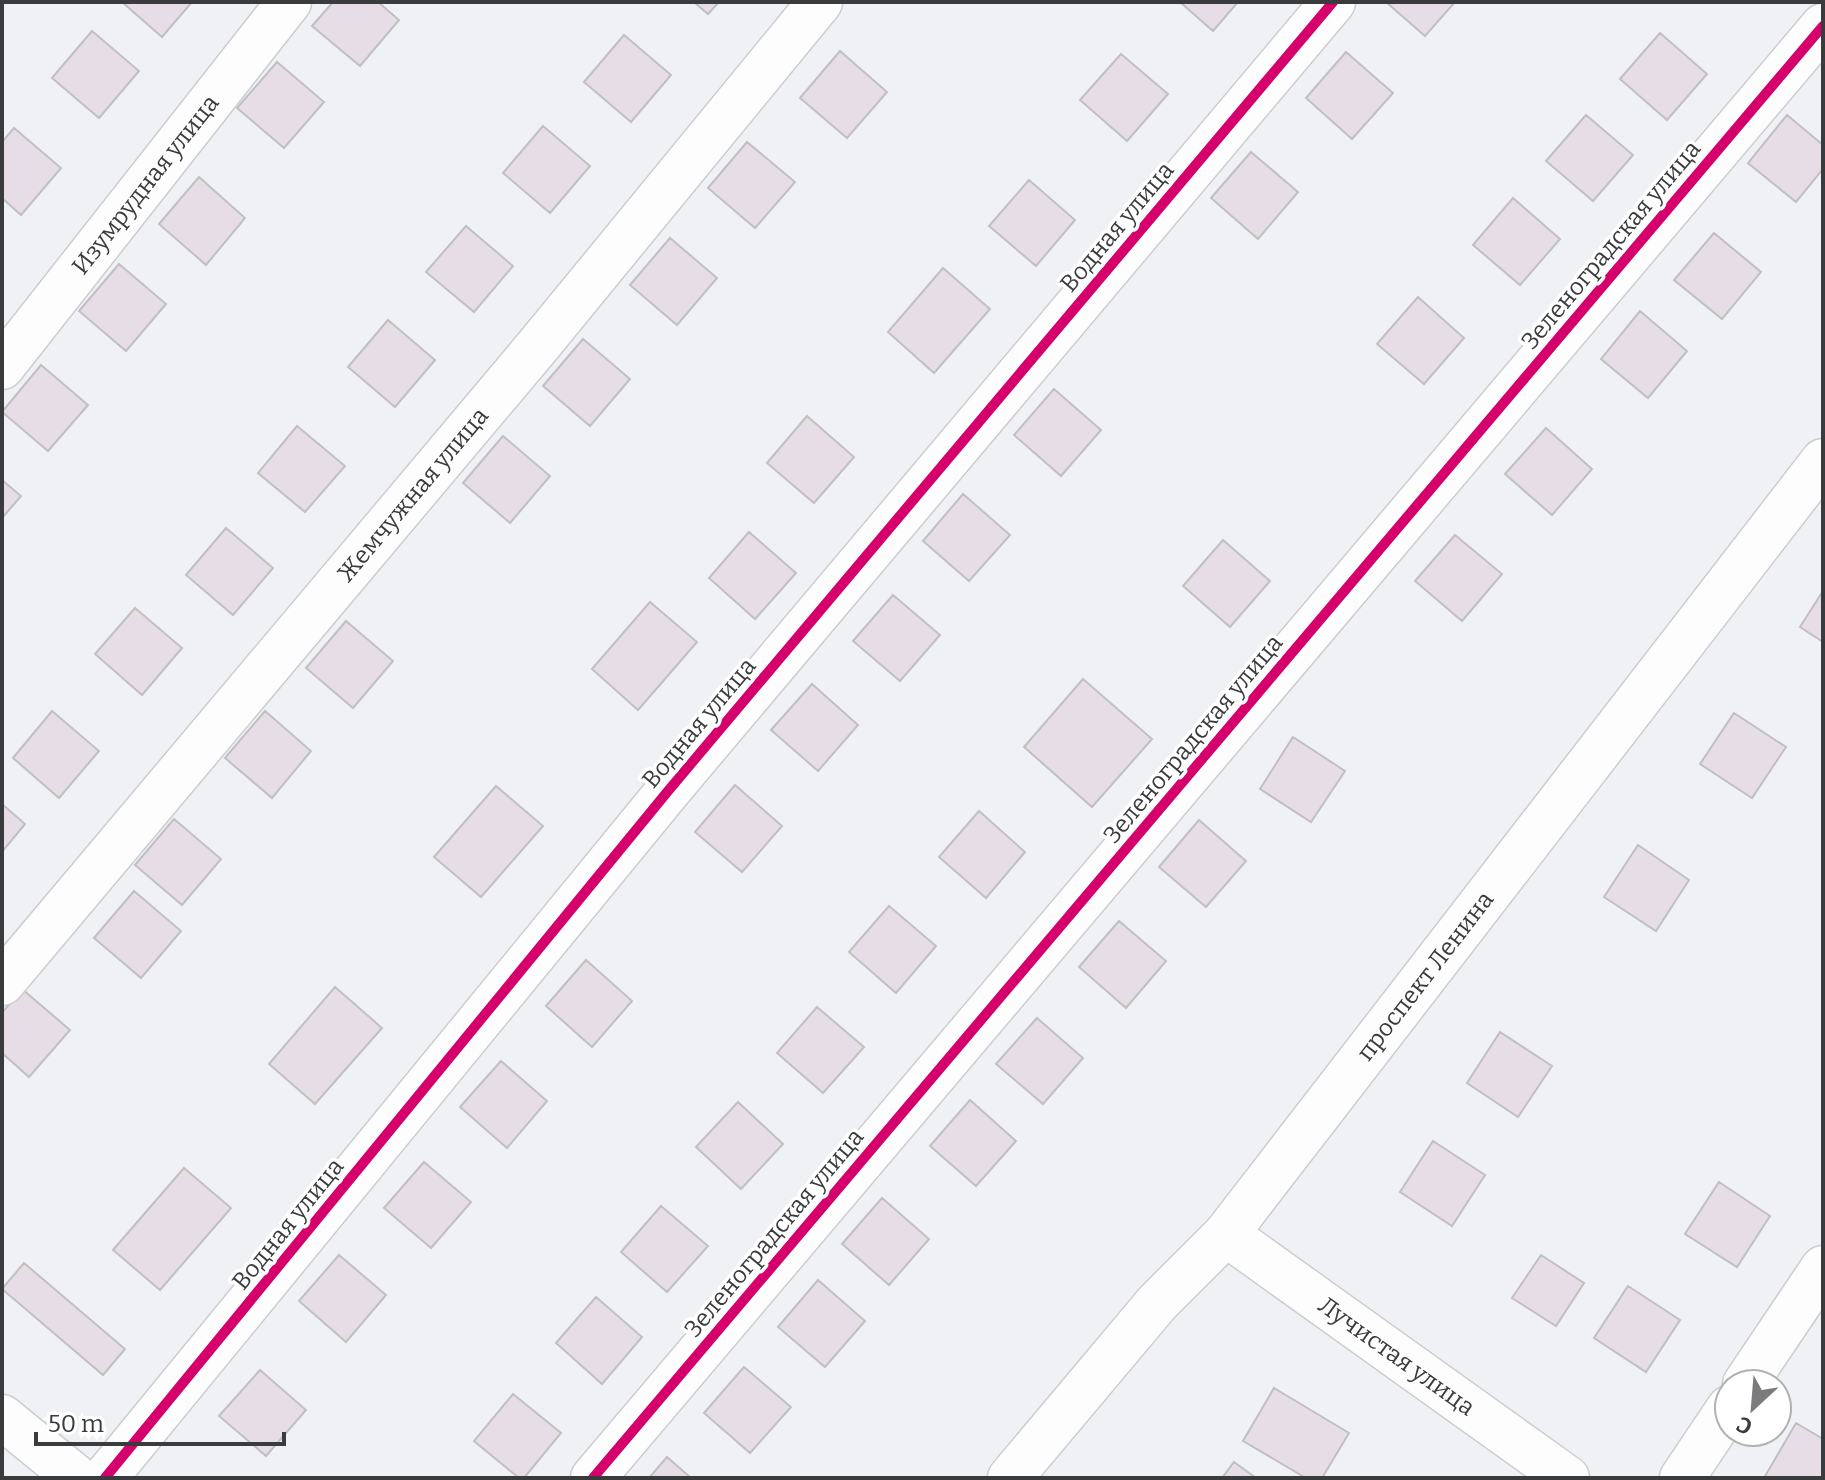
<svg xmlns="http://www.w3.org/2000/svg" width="1825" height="1480" font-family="Bitter,serif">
<rect width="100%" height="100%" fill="#eff1f4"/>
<path fill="#e7dde7" stroke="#c0c0c1" stroke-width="2" d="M122 2H192L162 37Z
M333 2H378L399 20 360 66 312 26Z
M694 2H719L708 14Z
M1180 2H1238L1213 31Z
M1386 2H1455L1425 36Z
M92 31 139 71 99 118 52 78Z
M1660 33 1707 74 1667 120 1620 79Z
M624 35 671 75 631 122 584 82Z
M840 51 887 92 847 138 800 98Z
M1346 52 1393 93 1352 139 1306 98Z
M1121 54 1168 94 1127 141 1080 100Z
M277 62 324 102 284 148 237 108Z
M1586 115 1633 155 1593 201 1546 161Z
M1787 115 1823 145V169L1796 202 1748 163Z
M543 126 590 166 550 213 503 173Z
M14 128 61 168 21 215 2 198V142Z
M747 142 795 182 755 228 708 188Z
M1251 152 1298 192 1258 239 1211 198Z
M199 177 245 218 206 265 159 224Z
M1029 180 1075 220 1036 266 989 226Z
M1513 198 1560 239 1520 285 1473 245Z
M466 226 513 266 474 312 426 272Z
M1714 233 1761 272 1722 319 1674 280Z
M670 238 717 278 677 325 630 285Z
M119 264 166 304 126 351 79 311Z
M943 268 990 309 934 373 888 332Z
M1418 297 1464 338 1424 384 1377 344Z
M1640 311 1687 351 1648 398 1601 359Z
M388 320 435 360 395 407 348 367Z
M583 339 630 379 590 426 543 386Z
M41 365 88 405 48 451 2 412Z
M1054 389 1101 430 1061 476 1014 435Z
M807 416 854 457 814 503 767 463Z
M297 426 345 466 305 512 258 473Z
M1546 428 1592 469 1552 515 1505 474Z
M503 436 550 476 510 523 463 483Z
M2 480 21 496 2 518Z
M963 494 1010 535 969 581 923 541Z
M226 528 273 568 233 615 186 575Z
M749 532 796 573 755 619 709 578Z
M1455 535 1502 574 1462 621 1415 581Z
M1223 540 1270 581 1230 627 1183 586Z
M1823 591V642L1800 627Z
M893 595 940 635 900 681 853 641Z
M650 602 697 642 638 710 592 669Z
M135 608 182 648 142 695 95 654Z
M346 621 393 661 353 708 306 668Z
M1083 679 1152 739 1092 807 1024 747Z
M812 684 858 725 818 771 771 730Z
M52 711 99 751 59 798 13 758Z
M265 711 311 751 272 798 225 758Z
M1734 713 1786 747 1752 798 1700 764Z
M1293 737 1345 771 1311 822 1260 789Z
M735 785 782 826 742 872 695 832Z
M496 786 543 826 481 897 434 857Z
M2 804 25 824 2 852Z
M979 811 1025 852 986 898 939 857Z
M174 819 221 859 182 905 135 865Z
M1199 820 1246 861 1206 907 1159 867Z
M1638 845 1689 880 1656 931 1604 897Z
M134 891 181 931 141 978 94 938Z
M889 906 936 946 896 993 849 952Z
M1119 921 1166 961 1126 1008 1079 967Z
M586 960 632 1001 592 1047 546 1006Z
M335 987 382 1028 315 1104 269 1064Z
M22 989 70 1030 29 1077 2 1053V1013Z
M817 1007 864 1047 823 1093 777 1053Z
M1037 1018 1083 1058 1043 1104 996 1064Z
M1500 1032 1552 1066 1518 1117 1467 1083Z
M501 1061 547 1101 507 1148 460 1107Z
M970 1100 1016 1141 976 1186 930 1146Z
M738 1102 783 1144 741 1189 696 1147Z
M1433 1141 1485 1175 1452 1226 1400 1192Z
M424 1162 471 1202 431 1248 384 1208Z
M184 1168 231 1208 160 1290 113 1250Z
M1719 1182 1770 1216 1737 1267 1685 1234Z
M882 1198 929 1239 889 1285 842 1244Z
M661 1206 708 1246 667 1292 621 1252Z
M339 1255 386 1295 346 1342 299 1301Z
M1541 1255 1584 1283 1556 1326 1512 1298Z
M24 1263 125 1349 103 1375 2 1289Z
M818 1280 865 1321 825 1367 778 1327Z
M1628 1286 1680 1320 1646 1372 1594 1338Z
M596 1297 642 1337 602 1384 556 1343Z
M744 1367 791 1407 750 1453 704 1413Z
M260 1370 306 1410 266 1456 219 1416Z
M1274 1388 1349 1433 1322 1478H1306L1243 1441Z
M513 1394 561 1433 524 1478H519L474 1441Z
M1796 1423 1823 1439V1478H1764Z
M667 1457 691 1478H649Z
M1234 1462 1256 1478H1222Z"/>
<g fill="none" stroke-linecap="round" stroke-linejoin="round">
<defs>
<g id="minor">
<path id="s1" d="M2 367 289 2"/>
<path id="s2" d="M2 983 537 347 820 2"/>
<path id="s3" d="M1226 1234 1567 1478"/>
<path d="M1745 1384 1823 1268"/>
<path d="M2 1417 77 1478"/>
<path d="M105 1478 668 791 1333 2"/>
<path d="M593 1478 1823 26"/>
<path id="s4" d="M1010 1478 1157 1303 1226 1234 1823 461"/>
<path d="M1682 1478 1729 1408"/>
</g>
</defs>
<use href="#minor" stroke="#cccdcf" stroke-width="47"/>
<use href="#minor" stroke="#fdfdfd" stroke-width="44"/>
<defs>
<path id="cycleway" d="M105 1478 668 791 1333 2
M593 1478 1823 26"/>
</defs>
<use href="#cycleway" stroke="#fff" stroke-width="15"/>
<use href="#cycleway" stroke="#d6006c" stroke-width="10"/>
</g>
<g text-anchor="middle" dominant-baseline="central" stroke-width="7" stroke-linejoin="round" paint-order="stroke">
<g font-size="24" fill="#3a3b3c" stroke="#fff">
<text stroke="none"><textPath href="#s1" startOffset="232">Изумрудная улица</textPath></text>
<text transform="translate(1117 227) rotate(-50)">Водная улица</text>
<text transform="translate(1611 245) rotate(-50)">Зеленоградская улица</text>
<text stroke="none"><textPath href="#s2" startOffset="638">Жемчужная улица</textPath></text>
<text transform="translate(699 723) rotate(-50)">Водная улица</text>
<text transform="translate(1193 739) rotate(-50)">Зеленоградская улица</text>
<text stroke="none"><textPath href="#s4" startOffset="652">проспект Ленина</textPath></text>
<text transform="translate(288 1224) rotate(-51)">Водная улица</text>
<text transform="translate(774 1233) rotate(-50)">Зеленоградская улица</text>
<text stroke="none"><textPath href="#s3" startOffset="210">Лучистая улица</textPath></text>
</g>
</g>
<rect width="1825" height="1480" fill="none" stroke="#3a3b3c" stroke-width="8"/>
<g transform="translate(1753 1408) rotate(206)"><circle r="38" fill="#ffffff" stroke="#b0b1b1" stroke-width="2"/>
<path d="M0-6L14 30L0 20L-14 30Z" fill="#797b7c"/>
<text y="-12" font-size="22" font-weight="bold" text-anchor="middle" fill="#3a3b3c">С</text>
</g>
<path d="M36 1432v12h248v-12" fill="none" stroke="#3a3b3c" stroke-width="4"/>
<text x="48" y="1432" font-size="24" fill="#3a3b3c" stroke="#ffffff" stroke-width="6" paint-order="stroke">50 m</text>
</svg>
